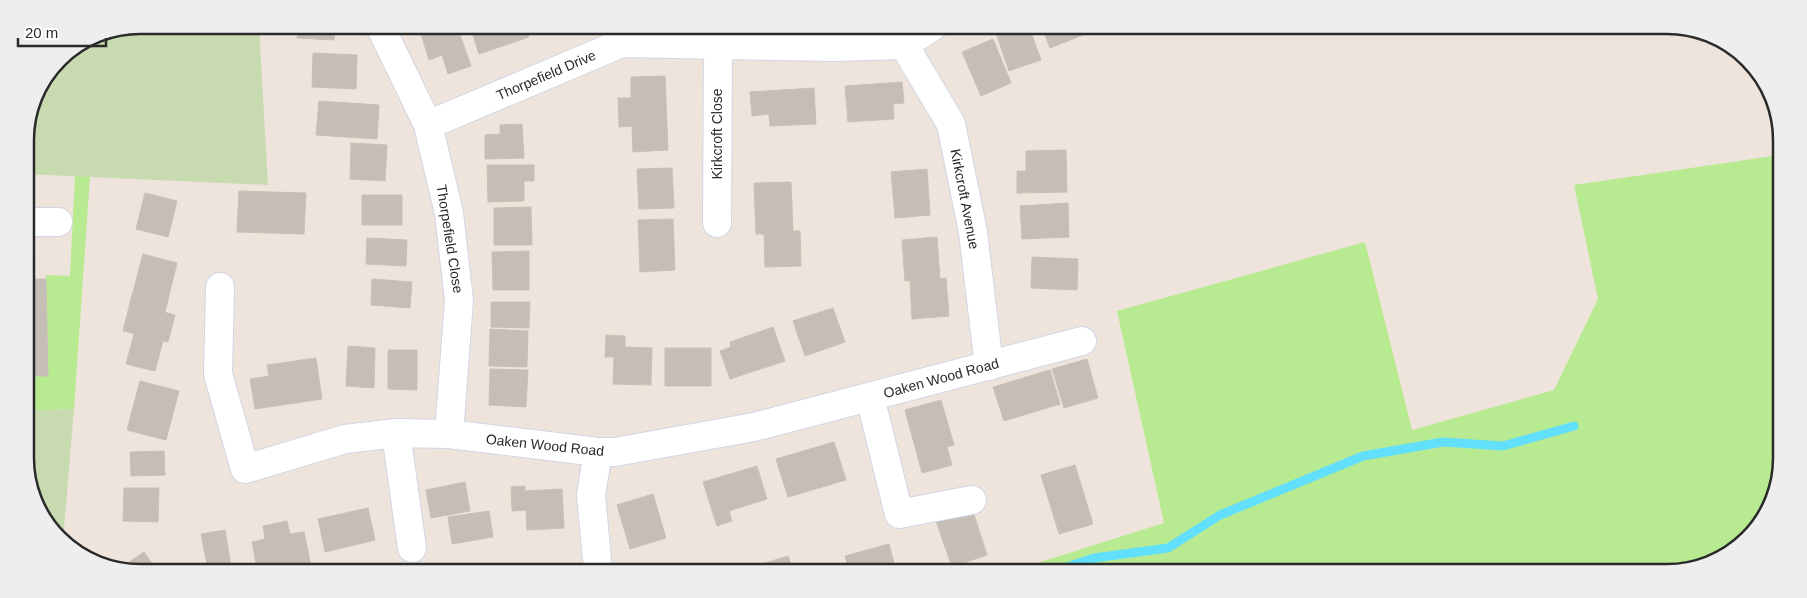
<svg xmlns="http://www.w3.org/2000/svg" width="1807" height="598" font-family="Arial,sans-serif">
<rect width="100%" height="100%" fill="#eee4db"/>
<path fill="#b8ea91" d="M1780 155 1778 488 1737 549 1674 573 1012 571 1164 523 1117 311 1365 242 1412 430 1554 390 1598 299 1574 185Z
M75 176 90 177 74 409 27 411V376H48L46 275 70 276Z"/>
<path fill="#c8dab0" d="M140 25H259L268 185 25 174V133L34 96 59 58 96 34Z
M74 409 63 540 54 534 27 480V411Z"/>
<g fill="none" stroke-linecap="round" stroke-linejoin="round">
<path stroke="#62e0fb" stroke-width="9" d="M1055 571 1094 558 1168 548 1220 515 1363 456 1443 442 1503 446 1574 426"/>
</g>
<path fill="#c5beb7" stroke="#cac0b4" d="M298 25H335L334 40 297 38Z
M445 26H447L450 35 459 32 471 66 448 74 442 55 429 60 421 34Z
M470 26H525L529 37 479 54Z
M994 27H1029L1041 60 1009 71Z
M1042 27H1085L1088 33 1050 48Z
M993 39 1011 83 981 96 962 52Z
M313 53 357 55 356 89 312 87Z
M665 76 668 150 633 152 632 126 619 127 618 98H631V77Z
M902 82 904 103 893 104 894 119 848 122 845 86Z
M814 88 816 124 770 126 769 114 752 116 750 92Z
M319 101 379 105 377 139 316 135Z
M522 124 524 158 485 159V135L500 134V125Z
M351 143 387 145 385 181 350 179Z
M1066 150 1067 192 1017 193V171H1026V151Z
M487 165H534V181H524V201L488 202Z
M672 168 674 208 639 209 637 169Z
M927 169 930 215 895 218 891 172Z
M791 182 793 231H800L801 266 765 267 764 234H756L754 183Z
M239 191 306 193 304 234 237 232Z
M145 193 177 201 168 237 136 229Z
M362 195H402V225H362Z
M1068 203 1069 237 1022 239 1020 206Z
M531 207 532 245H494V208Z
M673 219 675 270 640 272 638 220Z
M937 237 940 279 905 281 902 240Z
M367 238 407 240 406 266 366 264Z
M529 251V290H493L492 252Z
M143 254 177 263 165 312 130 303Z
M1032 257 1078 259 1077 290 1031 288Z
M946 278 949 316 912 319 910 281Z
M26 279H46L48 376H27Z
M372 279 412 282 410 308 371 305Z
M491 302H530L529 328 491 327Z
M130 303 175 315 168 342 123 331Z
M833 308 845 342 805 356 793 321Z
M773 327 785 361 730 379 720 351 731 347 730 342Z
M490 329 528 331 527 367 489 366Z
M134 334 163 341 155 371 126 364Z
M606 335 625 336V347L652 348 651 385 613 384 614 357H605Z
M348 346 375 348 374 388 346 386Z
M665 348H711V386H665Z
M388 350H417V390L388 389Z
M316 358 322 399 255 409 250 379 269 376 267 365Z
M1087 359 1098 398 1064 408 1052 369Z
M490 369 528 370 526 407 489 405Z
M1050 370 1060 404 1004 421 993 387Z
M140 381 179 391 166 440 127 430Z
M941 400 954 445 947 447 952 465 922 473 905 410Z
M834 442 846 480 788 497 776 459Z
M164 451 165 475 131 476 130 452Z
M1075 465 1093 524 1059 534 1041 475Z
M757 466 767 499 729 511 732 521 717 526 703 482Z
M465 482 470 511 431 518 426 490Z
M525 486V491L562 489 564 528 527 530 526 510 512 511 511 487Z
M124 488H159L158 522 123 521Z
M653 494 666 538 630 549 617 505Z
M971 505 987 555 952 567 935 518Z
M368 508 375 540 325 552 318 519Z
M489 511 493 537 452 544 448 517Z
M287 521 290 534 304 532 311 565 290 569H257L252 542 265 539 263 526Z
M225 530 231 566 208 569 201 534Z
M889 544 896 571H849L845 556Z
M144 552 156 569H119Z
M788 556 793 571H756L755 566Z
M491 564 506 570H489Z"/>
<g fill="none" stroke-linecap="round" stroke-linejoin="round">
<defs>
<path id="minor" d="M380 26 428 125 449 213 459 300 449 434
M904 45 951 124 973 232 989 366
M428 125 622 43 834 47 904 45 932 27
M717 223 718 45
M26 224 36 222H58
M220 287 218 374 245 469 345 439 396 433 449 434 598 452H615L754 427 1082 341
M870 397 899 514 972 500
M396 433 412 548
M598 570 591 495 598 452"/>
</defs>
<use href="#minor" stroke="#d0d6e5" stroke-width="30"/>
<use href="#minor" stroke="#fff" stroke-width="28"/>
</g>
<g text-anchor="middle" dominant-baseline="central" stroke-width="4" stroke-linejoin="round" paint-order="stroke">
<g font-size="14" fill="#2a2a2a" stroke="#fff">
<text transform="translate(546 75) rotate(-23)">Thorpefield Drive</text>
<text transform="translate(717 134) rotate(-90)">Kirkcroft Close</text>
<text transform="translate(965 199) rotate(79)">Kirkcroft Avenue</text>
<text transform="translate(450 239) rotate(81)">Thorpefield Close</text>
<text transform="translate(941 378) rotate(-15)">Oaken Wood Road</text>
<text transform="translate(545 445) rotate(6)">Oaken Wood Road</text>
</g>
</g>
<path d="M0 0H1807V598H0ZM140 34H1667A106 106 0 0 1 1773 140V458A106 106 0 0 1 1667 564H140A106 106 0 0 1 34 458V140A106 106 0 0 1 140 34Z" fill="#eee" fill-rule="evenodd"/>
<path fill="none" stroke="#2a2a2a" stroke-width="2.5" d="M140 34H1667A106 106 0 0 1 1773 140V458A106 106 0 0 1 1667 564H140A106 106 0 0 1 34 458V140A106 106 0 0 1 140 34Z"/>
<path d="M18 38v8h88v-8" fill="none" stroke="#2a2a2a" stroke-width="2.5"/>
<text x="25" y="38" font-size="15" fill="#2a2a2a" stroke="#ffffff" stroke-width="4" paint-order="stroke">20 m</text>
</svg>
